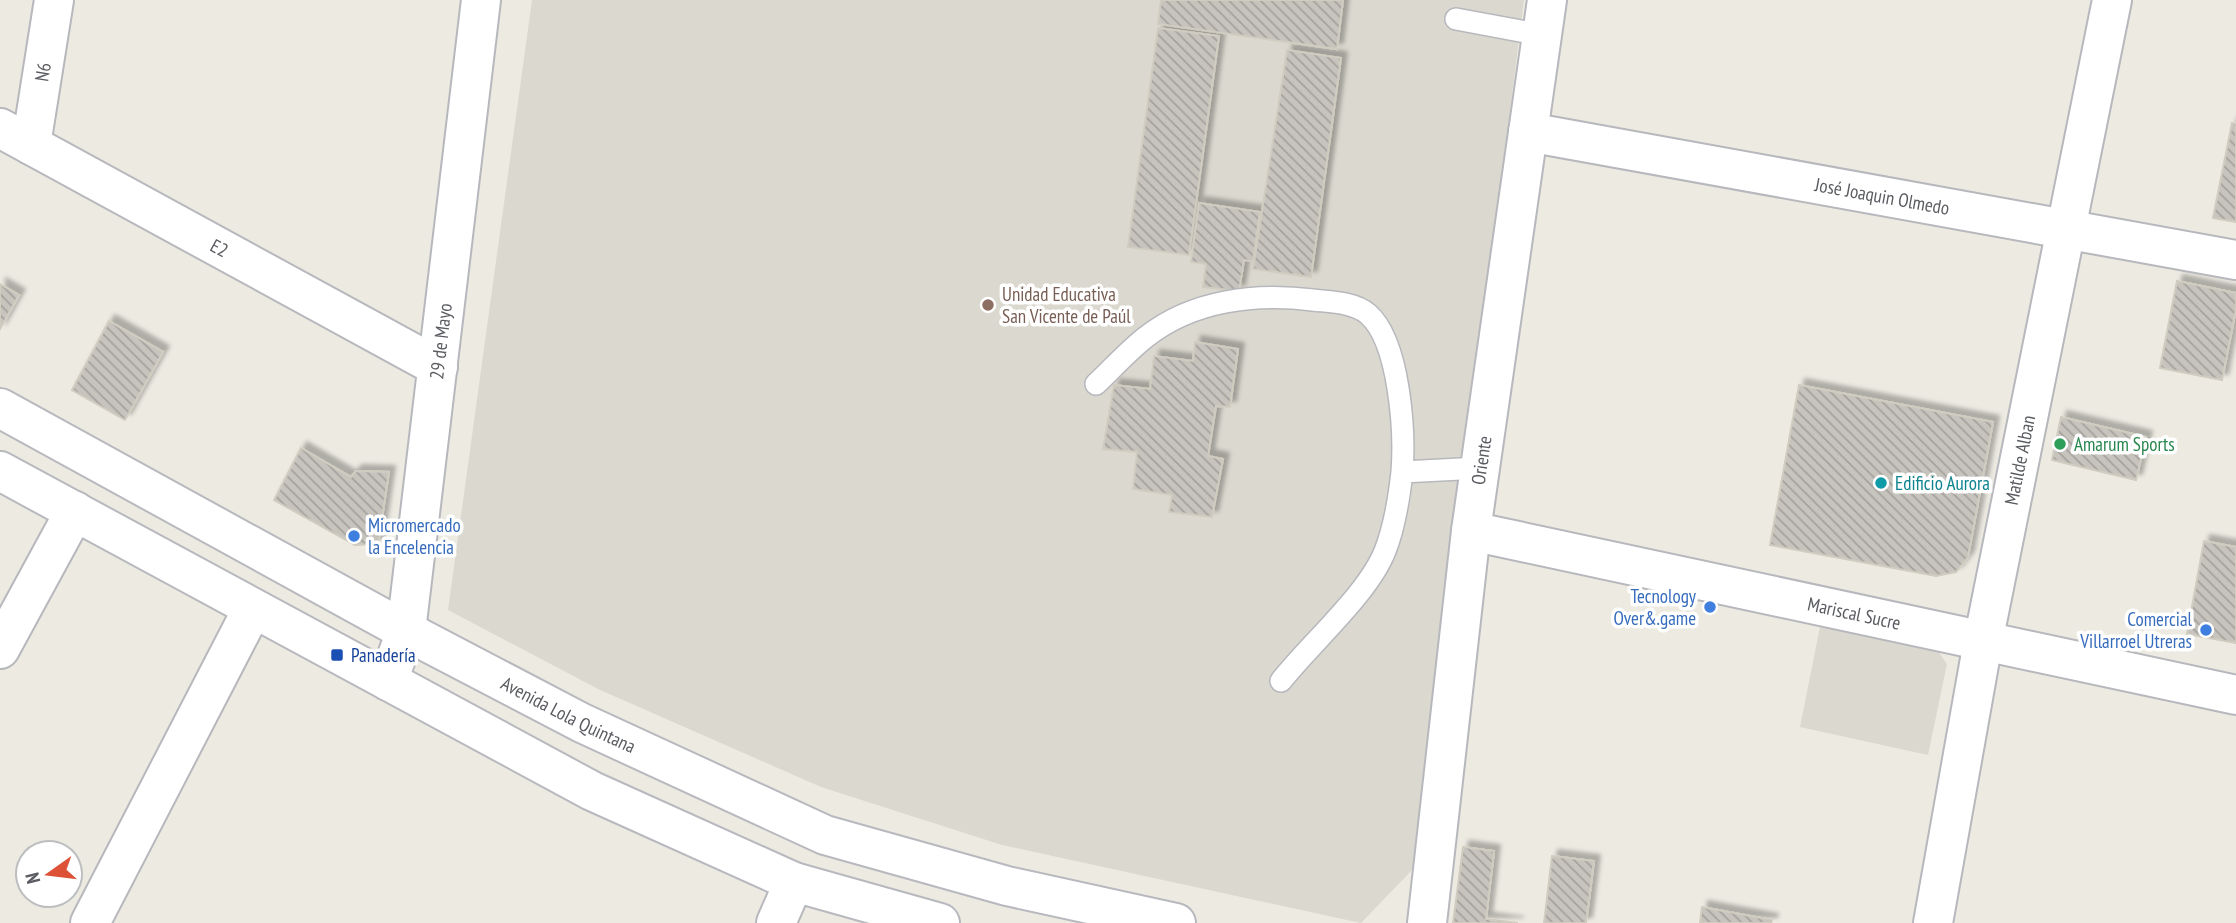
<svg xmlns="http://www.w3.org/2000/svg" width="2236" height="923" font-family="'PT Sans Narrow',sans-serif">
<defs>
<pattern id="building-back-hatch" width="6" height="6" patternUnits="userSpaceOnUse" patternTransform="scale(1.75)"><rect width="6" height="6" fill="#c7c4be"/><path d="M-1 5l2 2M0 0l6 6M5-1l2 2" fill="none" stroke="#a5a29e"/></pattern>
<filter id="shadow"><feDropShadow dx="6" dy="-6" stdDeviation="2" flood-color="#0004"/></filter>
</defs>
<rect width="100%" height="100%" fill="#eceae1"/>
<path fill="#dbd9cf" d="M532 0H1524L1414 868 1361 923 1002 845 821 787 598 689 448 610Z
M1821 622 1935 647 1947 664 1928 755 1800 727Z"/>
<path fill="url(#building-back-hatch)" stroke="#d0ccc0" stroke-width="2" filter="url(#shadow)" d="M1161 0H1343L1337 49 1158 24Z
M1158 28 1219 36 1189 255 1128 247Z
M1287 50 1341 58 1311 277 1253 269Z
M2232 123 2236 124V222L2213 218Z
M1199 203 1260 212 1253 261 1244 260 1239 291 1203 287 1206 264 1191 262Z
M2177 281 2236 293V309L2222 380 2160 368Z
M0 284 19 295 0 329Z
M109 321 163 352 125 420 72 390Z
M1195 342 1238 349 1230 407 1216 406 1208 456 1223 459 1212 517 1169 512 1172 495 1133 489 1137 452 1103 449 1114 385 1150 389 1154 356 1193 361Z
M1799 385 1993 422 1968 557 1956 572 1936 576 1770 545Z
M2061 417 2146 437 2136 480 2052 460Z
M301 448 351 477 356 471 389 472 378 544 355 545 274 500Z
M2204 541 2236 547V643L2187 634Z
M1463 847 1494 851 1486 919 1518 923H1453Z
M1552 856 1594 861 1586 923H1544Z
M1702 907 1772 920 1771 923H1700Z"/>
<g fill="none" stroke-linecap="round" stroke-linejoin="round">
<defs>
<path id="service" d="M1456 19 1542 35
M1096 384C1112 369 1128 351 1146 337 1193 300 1255 293 1313 300 1330 302 1354 302 1368 314 1400 342 1405 433 1402 472L1480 468
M1281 681C1311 643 1368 594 1385 551 1395 526 1399 499 1402 472"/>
<g id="minor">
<path id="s1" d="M0 128 438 367"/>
<path id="s2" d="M1528 132 2236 260"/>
<path id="s3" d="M31 145 54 0"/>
<path id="s4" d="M1471 531 2236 695"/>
<path d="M0 649 75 511"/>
<path id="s5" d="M388 681 406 631 481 0"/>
<path d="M90 923 253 608"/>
<path d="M776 923 794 882"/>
<path id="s6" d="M1427 923 1471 531 1547 0"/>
<path id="s7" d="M1933 923 1983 642 2112 0"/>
</g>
<g id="secondary">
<path id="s8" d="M0 408 406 631 582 723 825 835 1007 886 1176 923"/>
<path d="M0 471 592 791 794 882 940 923"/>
</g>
</defs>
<use href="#service" stroke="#b7b8bd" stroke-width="24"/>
<use href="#minor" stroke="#b7b8bd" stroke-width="42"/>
<use href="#secondary" stroke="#b7b9bf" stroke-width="42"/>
<use href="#service" stroke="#fff" stroke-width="21"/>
<use href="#minor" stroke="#fff" stroke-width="38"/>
<use href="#secondary" stroke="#fff" stroke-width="38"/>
</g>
<circle fill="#8d6e63" stroke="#fff" stroke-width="2.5" cx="988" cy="305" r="7"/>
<circle fill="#2e9e5b" stroke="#fff" stroke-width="2.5" cx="2060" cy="444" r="7"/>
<circle fill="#0f9aa8" stroke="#fff" stroke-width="2.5" cx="1881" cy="483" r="7"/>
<g fill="#3f7fe0" stroke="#fff" stroke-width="2.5">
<circle cx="354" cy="536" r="7"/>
<circle cx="1710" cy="607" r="7"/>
<circle cx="2206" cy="630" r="7"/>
</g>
<rect fill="#1a4fb4" stroke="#fff" stroke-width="2.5" x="330" y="648" width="14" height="14" rx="3.5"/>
<g text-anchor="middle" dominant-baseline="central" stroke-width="7" stroke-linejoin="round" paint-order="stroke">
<g font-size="19" fill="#5a5c61" stroke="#fff">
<text stroke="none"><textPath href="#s3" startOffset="74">N6</textPath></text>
<text stroke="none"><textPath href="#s2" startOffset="360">José Joaquin Olmedo</textPath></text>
<text stroke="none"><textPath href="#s1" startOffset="250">E2</textPath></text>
<text stroke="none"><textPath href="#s5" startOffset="345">29 de Mayo</textPath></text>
<text stroke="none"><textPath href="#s6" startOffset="466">Oriente</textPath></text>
<text stroke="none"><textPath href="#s7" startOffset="471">Matilde Alban</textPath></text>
<text stroke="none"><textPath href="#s4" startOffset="392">Mariscal Sucre</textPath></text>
<text stroke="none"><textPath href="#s8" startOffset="646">Avenida Lola Quintana</textPath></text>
</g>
<g font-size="19" fill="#785e54" stroke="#fff" text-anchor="start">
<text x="1002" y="294">Unidad Educativa<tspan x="1002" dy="22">San Vicente de Paúl</tspan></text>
</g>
<g font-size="19" fill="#27864d" stroke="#fff" text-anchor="start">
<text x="2074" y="444">Amarum Sports</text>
</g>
<g font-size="19" fill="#0d838f" stroke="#fff" text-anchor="start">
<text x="1895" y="483">Edificio Aurora</text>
</g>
<g font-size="19" fill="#366cbe" stroke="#fff" text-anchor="end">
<text x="368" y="525" text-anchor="start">Micromercado<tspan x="368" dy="22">la Encelencia</tspan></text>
<text x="1696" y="596">Tecnology<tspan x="1696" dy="22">Over&amp;.game</tspan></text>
<text x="2192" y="619">Comercial<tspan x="2192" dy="22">Villarroel Utreras</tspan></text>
</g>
<g font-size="19" fill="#164399" stroke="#fff" text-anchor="start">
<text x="351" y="655">Panadería</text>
</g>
</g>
<g transform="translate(49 874) rotate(256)"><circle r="33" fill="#ffffff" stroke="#bdbec0" stroke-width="2"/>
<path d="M0-5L12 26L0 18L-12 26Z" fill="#dd5236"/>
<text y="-10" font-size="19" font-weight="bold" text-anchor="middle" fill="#5a5c61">N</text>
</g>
</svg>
